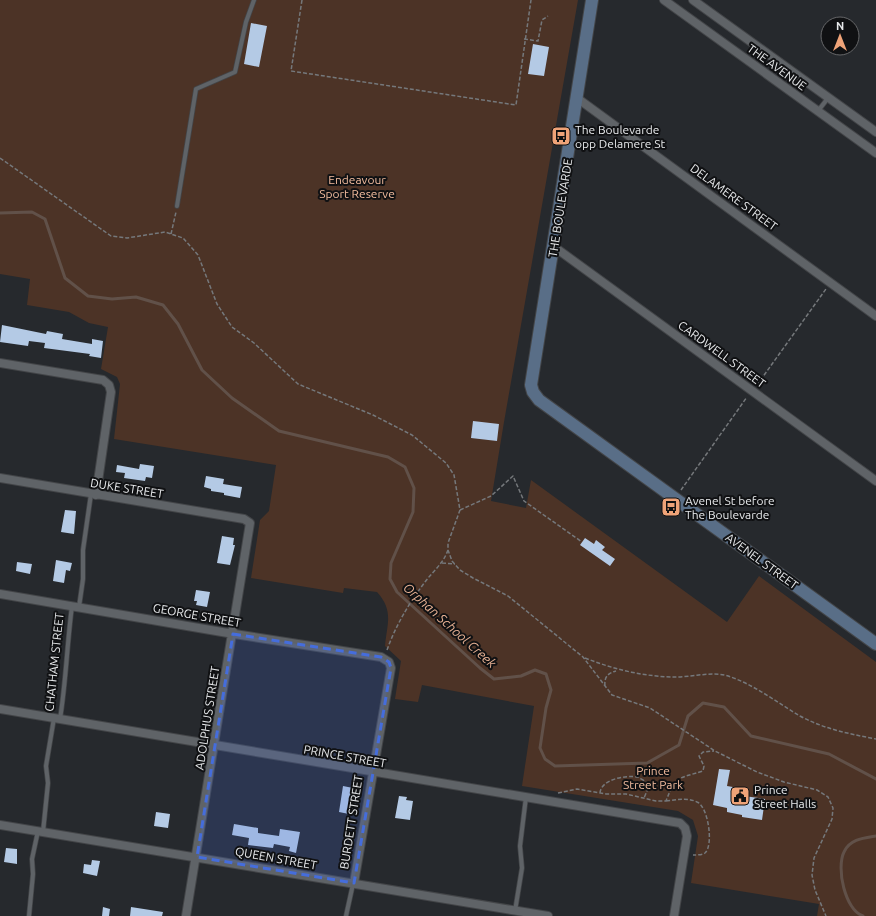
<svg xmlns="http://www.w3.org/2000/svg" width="876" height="916" font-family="Ubuntu,sans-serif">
<rect width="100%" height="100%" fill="#26292d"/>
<path fill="#4c3326" d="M0 0H578L504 422 491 501 526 508 531 480 727 622 759 576 876 662V916H817L819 904 691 883 698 836 693 820 678 811 522 786 534 706 422 685 418 702 395 699 401 661 385 646C387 623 394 611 377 592L344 588 343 593 251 578 260 520 269 511 276 465 114 439 120 384 117 377 101 369 108 327 89 323 69 312 27 305 30 279 0 274Z"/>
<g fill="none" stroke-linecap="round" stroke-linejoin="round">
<path stroke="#615149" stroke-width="3" d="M0 213 32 212 45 219 65 278 88 296 112 299 136 297 163 305 178 324 202 370 232 398 279 431 388 457 405 467 414 488 413 512 391 563 390 579 397 592 480 668 494 679 521 676 535 670 546 674 551 690 546 708 540 748 545 759 555 766 647 763 679 745 688 716 703 703 724 707 751 736 829 754 876 779
M863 916C845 910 836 868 844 852 850 839 864 838 876 836"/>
</g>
<path fill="#b4cae5" d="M251 23 267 26 259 67 244 64Z
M533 44 549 47 544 76 528 74Z
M2 325 46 334 47 331 63 334 62 339 92 344V339L103 341 101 358 89 356 90 354 44 348 45 343 29 341 28 346 0 342Z
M473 421 499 424 497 441 471 438Z
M140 464 154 466 152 478 146 477 145 481 124 478 125 473 116 472 117 465 139 469Z
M206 476 224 479 223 484 242 487 240 498 224 495V493L211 491V489L204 487Z
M65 510 76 511 74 534 61 532Z
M222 536 234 538 233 545H235L230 565 217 563Z
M585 538 594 544 596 540 605 547 602 550 615 559 610 566 580 545Z
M56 560 72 563 70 571 66 570 64 583 53 581Z
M17 562 32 564 30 574 16 571Z
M196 590 210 592 207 607 196 605 197 601H194Z
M719 769 730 770 727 786 745 789 744 796 765 799 762 820 742 817V815L727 812V808L713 805Z
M343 786 358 789 354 815 339 812Z
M399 796 407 797 406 800 413 801 410 820 395 818Z
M156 812 170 814 168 828 154 826Z
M234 824 258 828V833L279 836 280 829 300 832 296 853 289 851 290 847 274 844 273 848 248 845 249 838 232 835Z
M6 848 17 849V864L4 862Z
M92 860 100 861 97 876 83 873 84 864 91 865Z
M103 907 110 909 109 916H102Z
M131 907 163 912 162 916H130Z"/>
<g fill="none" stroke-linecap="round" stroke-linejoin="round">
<defs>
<path id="lane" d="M818 111 828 98
M177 206 196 89 235 72 246 22 254 0
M79 607 83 579V550L91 494
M60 719C66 682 67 644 72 606
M43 832 48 783 46 766 54 718
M515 911 522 868 520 846 526 797
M29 916 33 874 32 859 38 831
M346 916 353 884"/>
<path id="street" d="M664 0 876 153
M693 0 876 132
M577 98 876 316
M553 246 876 481
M0 363 103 380 109 385 111 392 96 495
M0 478 244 519 250 523 186 916
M0 594 228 633 381 657 389 662 391 668 354 883
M0 709 680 823 685 828 687 836 674 916
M0 825 548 916"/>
<path id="secondary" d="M592 0 531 385 533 392 539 400 876 644"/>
</defs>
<use href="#lane" stroke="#434548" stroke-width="5.5"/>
<use href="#street" stroke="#434548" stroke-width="10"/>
<use href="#secondary" stroke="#434548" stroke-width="14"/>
<path stroke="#75787b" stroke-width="1.5" stroke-dasharray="4 2" stroke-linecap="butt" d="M302 0 291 71 516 105 531 0
M524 39 538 41 542 20 548 16
M0 158 111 236 127 238 165 232 183 238 198 255 217 304 232 327 254 343 298 384 373 415 412 435 446 463 454 475 460 510 448 543V550L452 561 460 570 473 578 508 596 583 657 612 695 650 708 715 751 757 772 784 782 817 790 828 797 833 808 832 819 814 858 812 875 815 890 826 916
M171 234 176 212
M757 385 826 289
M681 490 747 397
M460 510 491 496 513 476 524 501 582 542
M442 563 455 564
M387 650C396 625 409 603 425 582 433 571 443 564 448 550
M585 658C613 669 641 676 671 677 690 678 713 670 731 677 756 686 778 703 800 716 824 729 850 734 876 739
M605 686C604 677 608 673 616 671
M558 793 577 789 606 794H626L656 801H666C676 775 678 779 703 771L704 766 699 756 703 752 714 751
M600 793C601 779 626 775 638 777 640 778 644 781 646 782L647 791 644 798
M666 801C677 800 687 797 697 802 708 806 714 845 705 853 702 855 697 855 693 855"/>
<use href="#lane" stroke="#5f6367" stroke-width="4"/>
<use href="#street" stroke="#5f6367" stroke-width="8"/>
<use href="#secondary" stroke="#596e87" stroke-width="12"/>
</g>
<path fill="#456ddc" fill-opacity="0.2" stroke="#456ddc" stroke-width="3" stroke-dasharray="8 5" stroke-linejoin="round" d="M233 634 381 657 389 662 391 668 354 883 197 857Z"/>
<defs>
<symbol id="bus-square" viewBox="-11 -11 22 22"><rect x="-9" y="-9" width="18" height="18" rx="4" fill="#efa378" stroke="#101113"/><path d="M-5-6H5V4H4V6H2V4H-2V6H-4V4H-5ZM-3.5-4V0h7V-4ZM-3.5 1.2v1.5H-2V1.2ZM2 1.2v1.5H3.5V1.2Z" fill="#111"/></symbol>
<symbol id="civic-square" viewBox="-11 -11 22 22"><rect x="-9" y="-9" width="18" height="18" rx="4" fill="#efa378" stroke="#101113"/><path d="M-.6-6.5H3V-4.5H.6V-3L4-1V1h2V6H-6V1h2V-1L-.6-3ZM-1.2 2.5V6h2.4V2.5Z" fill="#111"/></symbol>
</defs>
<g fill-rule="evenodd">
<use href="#bus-square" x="550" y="125" width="22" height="22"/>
<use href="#bus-square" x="660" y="496" width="22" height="22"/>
<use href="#civic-square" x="729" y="785" width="22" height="22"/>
</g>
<g text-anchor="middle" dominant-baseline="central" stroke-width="4" stroke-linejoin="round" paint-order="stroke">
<g font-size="12" fill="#e7e9eb" stroke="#101113">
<text transform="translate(777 67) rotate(36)">THE AVENUE</text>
<text transform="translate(734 197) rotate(36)">DELAMERE STREET</text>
<text transform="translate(560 208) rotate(-81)">THE BOULEVARDE</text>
<text transform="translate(722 354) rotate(36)">CARDWELL STREET</text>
<text transform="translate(127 488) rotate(9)">DUKE STREET</text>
<text transform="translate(762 561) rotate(36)">AVENEL STREET</text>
<text transform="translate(197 615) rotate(10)">GEORGE STREET</text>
<text transform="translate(54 662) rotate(-84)">CHATHAM STREET</text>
<text transform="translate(207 718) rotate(-81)">ADOLPHUS STREET</text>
<text transform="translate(345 756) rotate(10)">PRINCE STREET</text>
<text transform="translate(351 822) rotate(-81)">BURDETT STREET</text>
<text transform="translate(276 858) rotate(10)">QUEEN STREET</text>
</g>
<g font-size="12" fill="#e7e9eb" stroke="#101113" text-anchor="start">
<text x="575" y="129">The Boulevarde<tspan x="575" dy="14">opp Delamere St</tspan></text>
<text x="685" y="500">Avenel St before<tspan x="685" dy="14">The Boulevarde</tspan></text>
<text x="754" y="789">Prince<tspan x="754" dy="14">Street Halls</tspan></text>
</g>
<g font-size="12" fill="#f2bc9e" stroke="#101113">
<text x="357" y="179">Endeavour<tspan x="357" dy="14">Sport Reserve</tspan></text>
<text x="653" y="770">Prince<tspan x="653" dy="14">Street Park</tspan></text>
</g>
<g font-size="13" font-style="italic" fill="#e8b294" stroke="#101113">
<text transform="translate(450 625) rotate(42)">Orphan School Creek</text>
</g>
</g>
<g transform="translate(840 36)"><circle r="19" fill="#101113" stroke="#666769"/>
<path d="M0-3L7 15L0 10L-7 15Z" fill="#efa378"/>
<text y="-6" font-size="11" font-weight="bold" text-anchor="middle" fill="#e7e9eb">N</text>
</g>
</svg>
